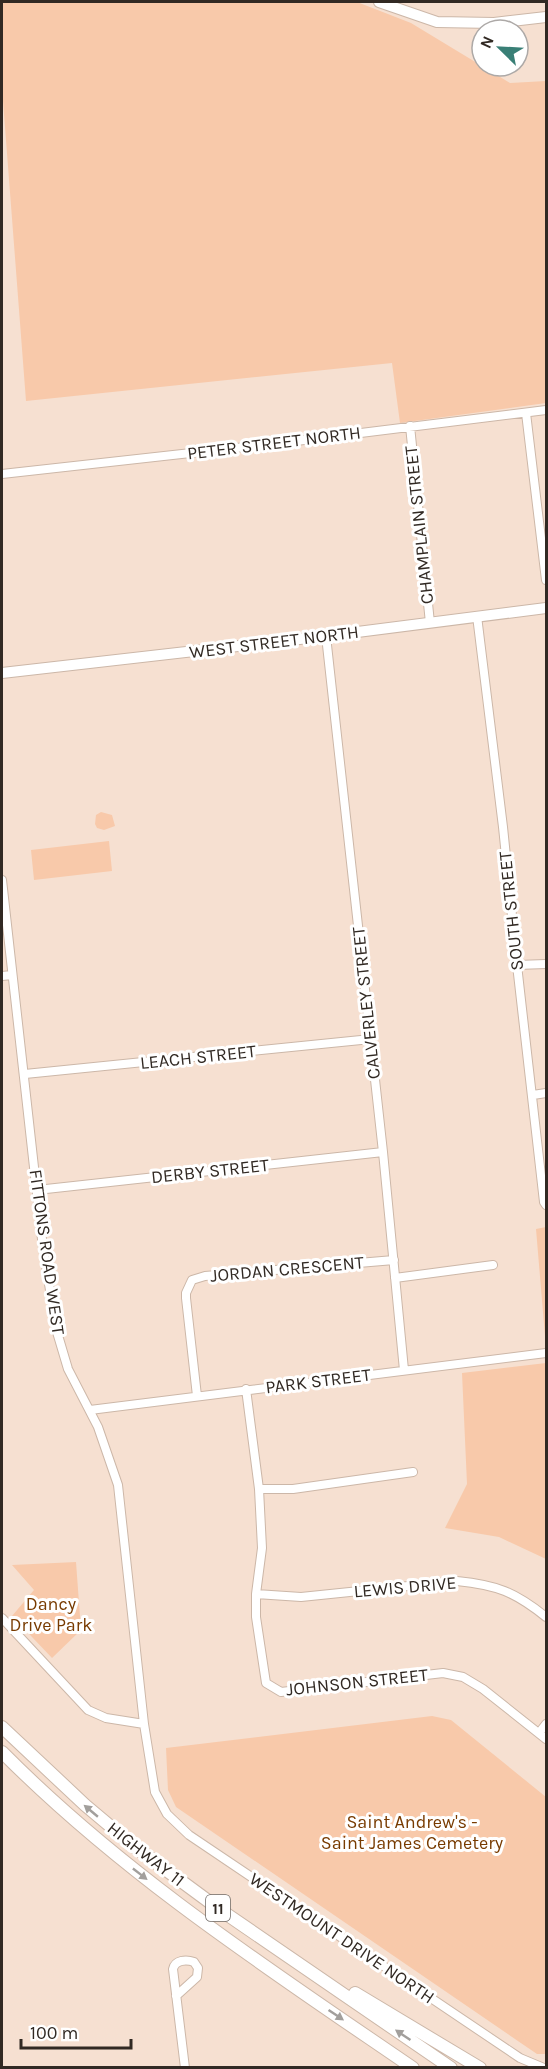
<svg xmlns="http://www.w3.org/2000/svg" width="548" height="2069" font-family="Karla,sans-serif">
<rect width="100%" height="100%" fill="#f6e0d1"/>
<path fill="#f8c9aa" d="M2 2H357L411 23 510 83 546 81V403L400 423 392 363 26 401 2 88Z
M101 812 112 815 115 826 104 830 97 828 95 824 96 815Z
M109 841 112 871 34 880 31 850Z
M546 1227V1336H545L536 1229Z
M546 1363V1559L499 1537 445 1528 467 1484 462 1373Z
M76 1562 81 1630 52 1658 12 1616 34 1590 12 1565Z
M432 1716 451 1720 546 1797V2054H537L176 1807 168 1790 166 1748Z"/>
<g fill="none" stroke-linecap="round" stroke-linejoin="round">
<defs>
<path id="minor" d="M526 413 546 580
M410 426 430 623
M2 474 272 444 546 410
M477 616 503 827 517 965 544 1202 546 1205
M326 636 383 1152 404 1370
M2 880 43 1248 57 1332 68 1369 98 1427 118 1485 144 1724 155 1792 167 1814 189 1835 520 2058 544 2068
M517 965 546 964
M2 976 12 975
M25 1074 371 1039
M533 1095 546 1093
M37 1190 383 1152
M395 1278 493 1265
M246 1389 259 1489 262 1548 256 1594V1617L266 1683 281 1692 443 1673 463 1677 483 1689 546 1739
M197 1396 186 1298V1293L192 1280 205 1276 394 1260
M90 1410 546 1353
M259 1489H293L413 1472
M256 1594 301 1597 457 1581C497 1585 515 1592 546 1617
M2 1618 88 1710 106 1718 144 1724
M539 1733 546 1724
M176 1996 197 1977 198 1968 194 1962C186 1959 175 1960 173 1969L185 2068"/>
<path id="major" d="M379 2 437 22 494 23 546 17
M2 673 326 636 546 608"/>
<path id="highway" d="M2 1727 85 1805 135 1847 219 1909 451 2068
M2 1752C124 1875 270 1970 413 2068
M355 1993 480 2068"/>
</defs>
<use href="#minor" stroke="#ccb7a8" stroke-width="10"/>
<use href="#major" stroke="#ccb7a8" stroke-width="12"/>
<use href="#highway" stroke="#ccb7a8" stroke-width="14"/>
<use href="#minor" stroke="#fff" stroke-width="8"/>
<use href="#major" stroke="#fff" stroke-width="10"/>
<use href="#highway" stroke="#fff" stroke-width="12"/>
</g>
<defs><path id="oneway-solid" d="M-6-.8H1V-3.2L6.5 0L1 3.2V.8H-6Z" transform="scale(1.5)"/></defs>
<g fill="#a29f9c">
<use href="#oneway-solid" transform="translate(91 1811) rotate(-140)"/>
<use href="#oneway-solid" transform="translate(140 1874) rotate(38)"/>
<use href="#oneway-solid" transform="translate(336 2015) rotate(34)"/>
<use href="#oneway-solid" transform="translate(403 2035) rotate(-146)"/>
</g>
<g text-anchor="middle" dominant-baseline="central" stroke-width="6" stroke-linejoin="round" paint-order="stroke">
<rect fill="#fff" stroke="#6f6965" stroke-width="1.5" x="206" y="1895" width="24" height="26" rx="4.5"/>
<g font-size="16" font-weight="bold" fill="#312923">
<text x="218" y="1908">11</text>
</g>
<g font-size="18" fill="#312923" stroke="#fff">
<text transform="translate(274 443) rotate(-7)">PETER STREET NORTH</text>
<text transform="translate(419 525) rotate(-96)">CHAMPLAIN STREET</text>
<text transform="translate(274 642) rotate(-7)">WEST STREET NORTH</text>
<text transform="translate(511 911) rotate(-96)">SOUTH STREET</text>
<text transform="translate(366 1003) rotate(-96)">CALVERLEY STREET</text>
<text transform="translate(198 1057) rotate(-6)">LEACH STREET</text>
<text transform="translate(210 1171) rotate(-6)">DERBY STREET</text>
<text transform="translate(47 1252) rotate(82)">FITTONS ROAD WEST</text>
<text transform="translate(287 1269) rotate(-5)">JORDAN CRESCENT</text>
<text transform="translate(318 1381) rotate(-7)">PARK STREET</text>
<text transform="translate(405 1587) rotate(-5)">LEWIS DRIVE</text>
<text transform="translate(357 1682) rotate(-6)">JOHNSON STREET</text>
<text transform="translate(146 1854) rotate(38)">HIGHWAY 11</text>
<text transform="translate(342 1938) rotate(34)">WESTMOUNT DRIVE NORTH</text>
</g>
<g font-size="18" fill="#783b00" stroke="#fff">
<text x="51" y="1604">Dancy<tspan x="51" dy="21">Drive Park</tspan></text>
<text x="412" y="1822">Saint Andrew's -<tspan x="412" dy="21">Saint James Cemetery</tspan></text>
</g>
</g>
<rect width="548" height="2069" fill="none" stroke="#312923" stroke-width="6"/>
<g transform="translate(500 48) rotate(294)"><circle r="28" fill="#ffffff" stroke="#ada9a7" stroke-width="1.5"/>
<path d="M0-4.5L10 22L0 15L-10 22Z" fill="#397f76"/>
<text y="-9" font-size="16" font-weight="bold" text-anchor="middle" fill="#312923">N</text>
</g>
<path d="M21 2039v9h110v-9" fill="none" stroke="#312923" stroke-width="3"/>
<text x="30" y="2039" font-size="18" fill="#312923" stroke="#ffffff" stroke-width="4.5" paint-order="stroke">100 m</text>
</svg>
